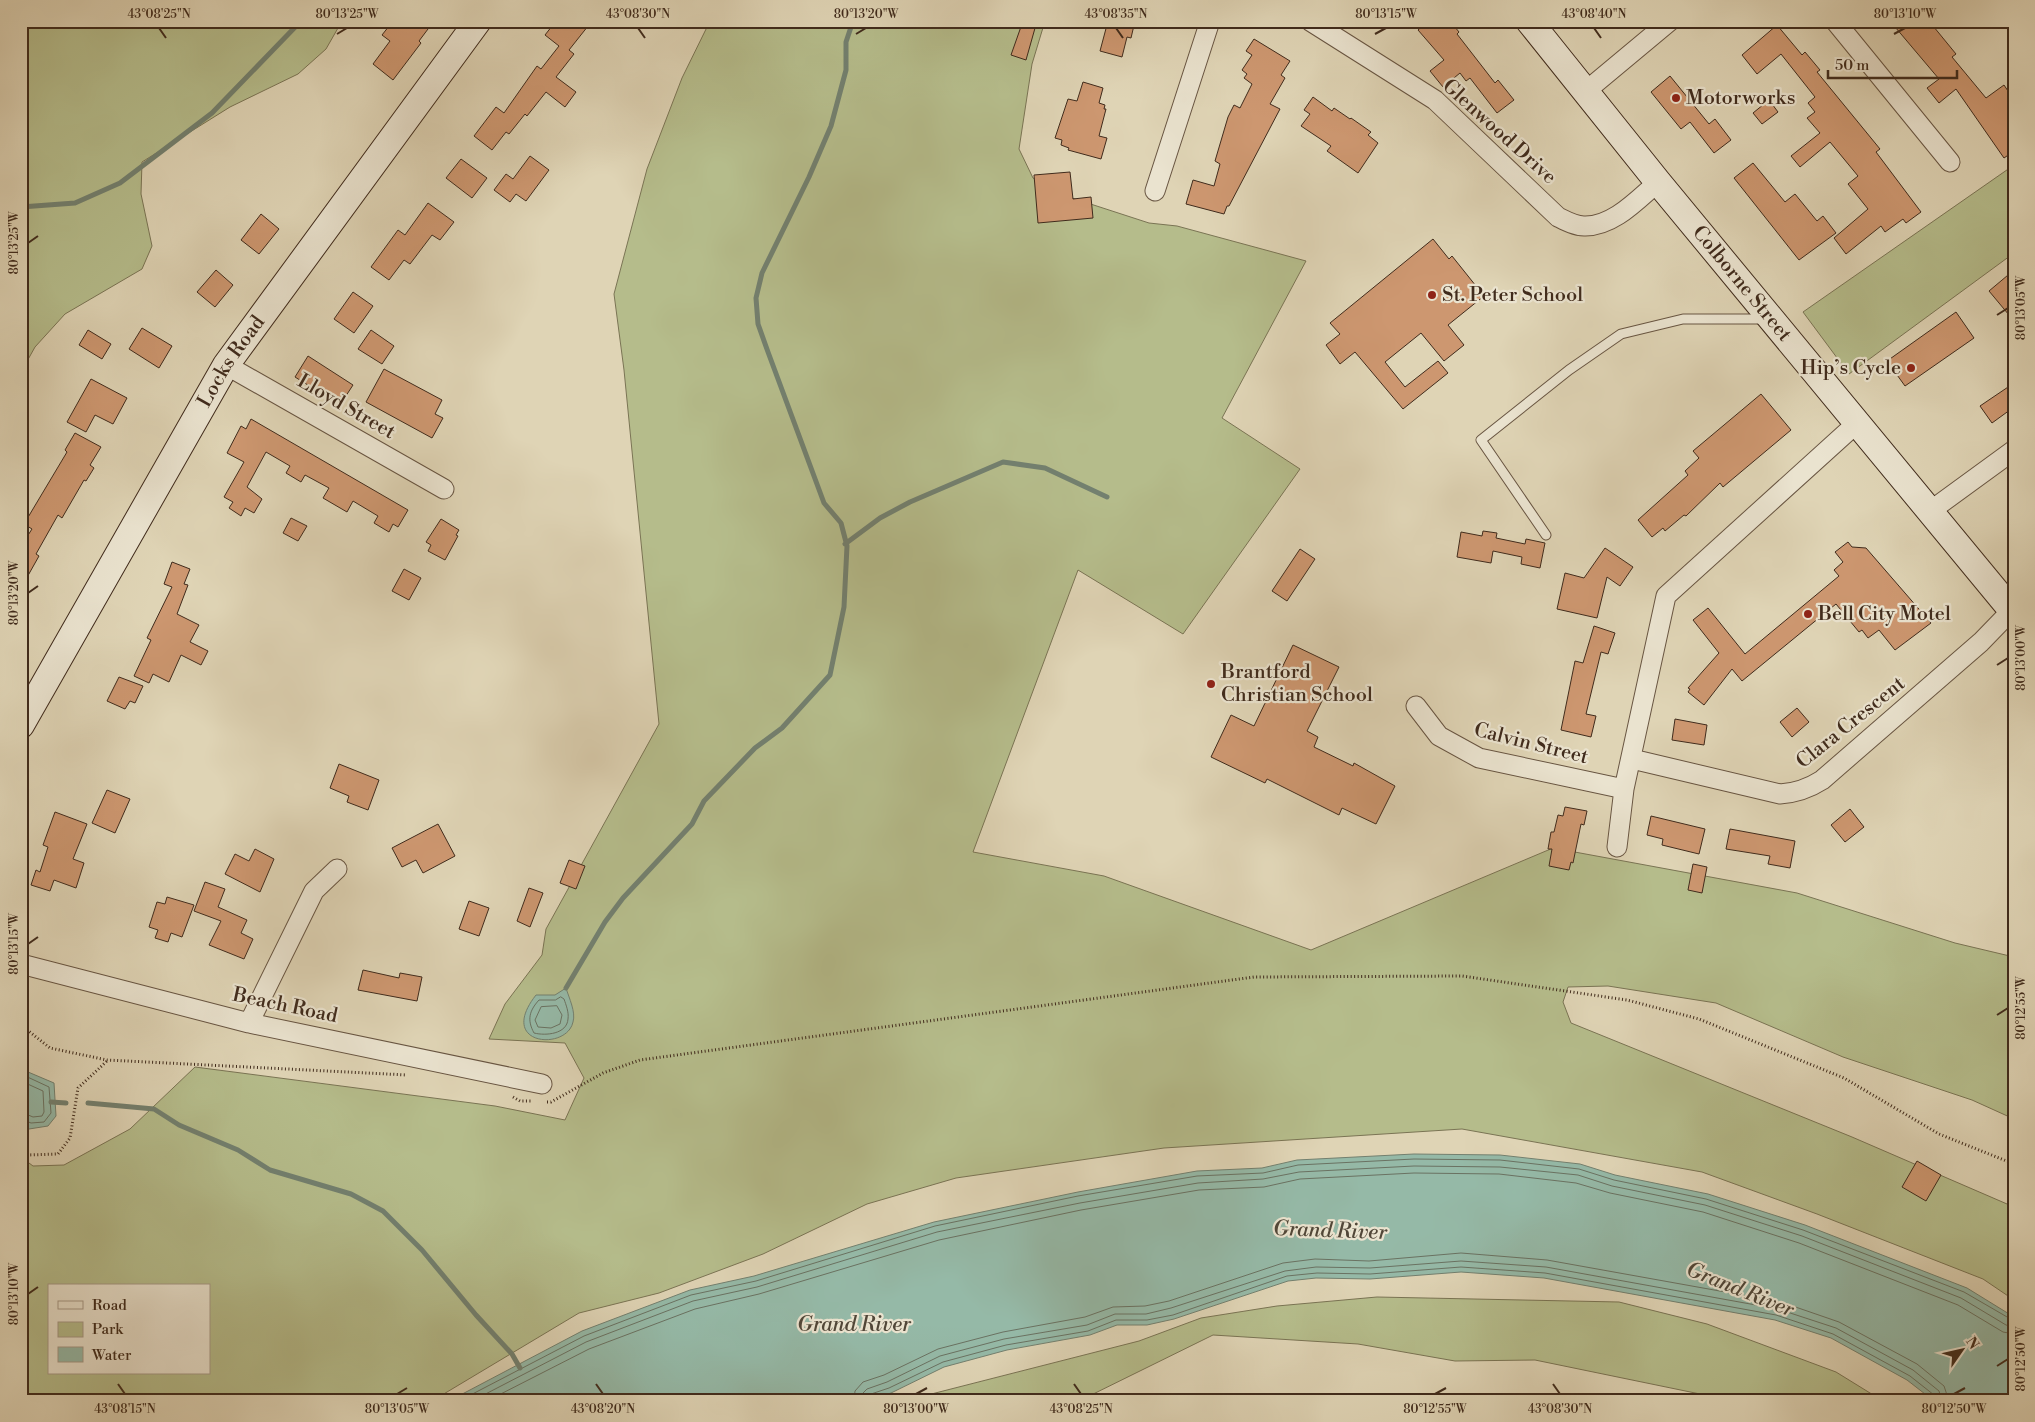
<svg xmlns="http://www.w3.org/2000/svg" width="2035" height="1422" font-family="'Libre Bodoni',serif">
<rect width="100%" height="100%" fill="#dfd4b5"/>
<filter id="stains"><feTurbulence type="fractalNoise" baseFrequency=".004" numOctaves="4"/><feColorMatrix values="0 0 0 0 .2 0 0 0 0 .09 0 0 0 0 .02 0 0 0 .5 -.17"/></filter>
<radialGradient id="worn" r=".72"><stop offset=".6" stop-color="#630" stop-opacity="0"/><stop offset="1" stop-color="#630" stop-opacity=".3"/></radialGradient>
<path fill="#b5bc8b" stroke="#7a7454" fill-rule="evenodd" d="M21 21H342L326 49 298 74 230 107 142 162 141 194 152 246 142 269 65 314 35 347 21 372Z
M710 21H1045L1032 64 1019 149 1033 178 1069 197 1149 223 1177 226 1306 261 1222 418 1300 469 1183 634 1078 570 973 852 1104 876 1311 950 1553 848 1797 893 1955 943 2014 957V1119L1972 1100 1843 1057 1716 1003 1608 986 1568 987 1563 1002 1571 1023 1852 1137 2014 1207V1300L1983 1279 1817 1214 1702 1172 1462 1129 1164 1148 956 1178 867 1204 763 1254 659 1293 579 1313 432 1401H21V1157L33 1166 64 1165 130 1129 195 1067 495 1106 565 1120 584 1078 565 1043 489 1039 505 1004 542 955 546 929 659 724 624 370 614 294 647 169 682 78ZM49 1286H209V1373H49Z
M2014 165V253L1849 374 1803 312Z
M1377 1297 1619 1302 1707 1324 1836 1372 1883 1401H1734L1535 1360 1455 1361 1358 1344 1213 1335 1079 1401H904L1139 1341 1201 1318 1277 1306Z"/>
<path fill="#95b9a7" stroke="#73806f" d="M566 988C569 998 576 1012 573 1022 567 1051 496 1046 536 995H555Z
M21 1069 54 1083 56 1116 48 1126 29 1129 21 1122Z
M1414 1154 1500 1155 1580 1164 1615 1175 1708 1194 1805 1225 1967 1288 2014 1317V1401H1934L1907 1380 1831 1338 1775 1320 1544 1278 1461 1272 1370 1279 1316 1278 1288 1281 1174 1319 1147 1325H1117L1090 1335 1007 1350 944 1367 891 1393 865 1401H449L582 1331 690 1290 754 1276 934 1222 1078 1192 1197 1171 1262 1168 1297 1160Z"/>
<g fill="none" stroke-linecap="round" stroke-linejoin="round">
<path stroke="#6a7262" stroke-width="1" d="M561 997 564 999C566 1005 569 1012 568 1019 567 1034 546 1036 534 1033 527 1020 529 1011 539 1000H555Z
M557 1006 562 1015 560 1024 551 1028 538 1027 535 1020 541 1007Z
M21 1074 49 1087 51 1113 44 1122 31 1123 21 1119
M21 1081 43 1091 44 1112 42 1116 33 1117 21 1112
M459 1401 584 1336 691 1295 756 1281 935 1226 1078 1196 1197 1176 1263 1173 1298 1165 1414 1159 1500 1160 1579 1169 1614 1180 1706 1199 1803 1230 1964 1292 2014 1321
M472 1401 586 1342 693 1301 757 1287 937 1232 1080 1203 1198 1183 1263 1179 1299 1172 1414 1166 1500 1167 1578 1175 1612 1186 1705 1205 1802 1236 1961 1298 2006 1325 2014 1327
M487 1401 589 1349 695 1309 759 1294 939 1240 1081 1210 1199 1190 1264 1187 1300 1179 1414 1173 1499 1174 1576 1183 1610 1193 1703 1212 1799 1243 1958 1305 2003 1332 2014 1334
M854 1401 855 1391 863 1382 884 1375 938 1349 1003 1332 1085 1317 1113 1307 1145 1306 1169 1301 1283 1263 1315 1259 1369 1261 1461 1253 1547 1260 1781 1302 1839 1322 1917 1364 1944 1386 1949 1401
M861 1401 862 1394 867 1389 887 1382 940 1356 1004 1339 1087 1325 1115 1314H1146L1171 1308 1285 1271 1316 1267 1370 1268 1461 1261 1546 1267 1778 1309 1836 1328 1913 1370 1939 1391 1942 1401
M867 1401 871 1394 889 1388 943 1362 1006 1345 1088 1331 1116 1320H1147L1173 1315 1287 1276 1317 1273 1370 1274 1461 1267 1545 1273 1776 1315 1833 1334 1910 1376 1934 1395 1935 1401"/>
<path stroke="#73806f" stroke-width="5" d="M21 207 75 203 120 183 212 113 301 21
M845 544 880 518 910 502 1003 462 1045 468 1107 497
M566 988 605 922 623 898 692 824 704 801 755 748 782 728 830 675 844 607 847 546 841 523 824 503 768 352 758 324 756 298 762 273 809 177 831 126 846 70V42L853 21
M51 1102 66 1103
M88 1103 154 1109 179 1125 238 1150 270 1170 351 1194 383 1211 422 1250 476 1315 512 1354 520 1368"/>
</g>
<path fill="#cd9770" stroke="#402b1c" d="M393 21H434L419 41 421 43 393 80 373 64 390 41 382 35Z
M556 21H592L569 50 574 54 556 77 576 92 565 107 546 92 527 116 525 114 509 134 506 132 492 150 474 136 496 107 504 113 537 66 541 69 559 46 545 35Z
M1023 21H1037L1026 60 1011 55Z
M1108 21H1135L1131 38 1127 37 1122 57 1100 51Z
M1428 21H1450L1459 32 1457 34 1495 83 1498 80 1514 100 1497 113 1470 78 1466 81 1460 73 1443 87 1430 71 1444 60 1418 30Z
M1890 21H1929L1956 54 1952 57 1986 98 2004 85 2014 100V151L2004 158 1956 89 1939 103 1927 88 1939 79Z
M1777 25 1802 55 1805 52 1820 70 1817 72 1880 149 1876 152 1921 212 1906 223 1903 219 1885 232 1881 226 1846 254 1834 238 1868 209 1848 184 1858 176 1830 142 1800 167 1791 156 1820 133 1807 118 1815 112 1808 103 1815 97 1781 54 1757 74 1742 55Z
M1254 39 1290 61 1281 75 1285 78 1270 104 1280 109 1229 206H1227L1224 214 1186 204 1193 180 1214 186 1220 164 1215 161 1228 117 1234 105 1240 108 1252 84 1244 78 1247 74 1242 70 1252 55 1246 51Z
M1670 76 1709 124 1715 119 1731 140 1714 153 1690 122 1681 129 1651 92Z
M1083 82 1103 88 1099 103 1105 105 1104 109H1106L1099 136 1107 138 1101 159 1068 150 1069 148 1061 145 1062 140 1055 138 1068 99 1077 101Z
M1313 97 1332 111 1334 108 1350 119 1351 118 1371 132 1368 135 1378 143 1358 173 1327 151 1331 146 1301 126 1310 114 1304 110Z
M1769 100 1778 112 1762 124 1753 113Z
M530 156 549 170 526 201 516 194 510 202 494 190 506 174 513 179Z
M461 159 487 178 472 198 446 178Z
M1753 163 1785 202 1795 194 1817 221 1823 216 1836 233 1799 260 1734 178Z
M1070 172 1073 199 1091 197 1093 218 1038 223 1034 175Z
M428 203 454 222 440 240 432 235 410 264 404 260 389 280 371 267 398 230 405 235Z
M261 214 279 229 259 254 241 240Z
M1433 239 1449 259 1452 256 1484 296 1448 325 1464 345 1444 361 1421 333 1385 362 1405 387 1438 361 1448 373 1403 409 1355 352 1340 364 1326 345 1340 334 1330 323Z
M216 270 233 285 215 307 197 292Z
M2014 270V321L1989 291Z
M353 292 373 306 354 333 334 319Z
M1956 312 1974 338 1905 386 1887 361Z
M142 328 172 346 159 368 129 349Z
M88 330 111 344 102 359 79 345Z
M371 330 394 346 382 364 358 349Z
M308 356 353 385 340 405 295 377Z
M384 369 442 400 435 414 443 418 432 438 366 402Z
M91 379 127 398 113 424 95 415 86 432 67 422Z
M2014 383V407L1992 423 1980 406Z
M1761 394 1791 430 1723 487 1720 483 1686 516 1684 515 1665 531 1663 528 1652 537 1638 520 1688 475 1685 471 1699 458 1693 451Z
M251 419 408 510 398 527 393 524 389 532 374 523 378 516 353 501 347 512 323 498 329 488 305 475 301 482 286 473 290 466 266 452 247 487 262 499 254 513 245 508 241 516 229 508 233 502 224 497 244 462 227 453 241 426 246 429Z
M75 433 101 447 90 465 94 468 86 481 84 480 62 518 58 515 36 554 39 556 21 588V546L32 529 24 524 67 452 65 450Z
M291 518 307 526 298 541 283 533Z
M441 519 459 530 456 535 458 536 445 560 428 551 431 545 426 542Z
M1483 531 1497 533 1496 538 1525 544 1526 539 1545 543 1540 568 1521 564 1522 557 1493 551 1491 563 1457 557 1461 532 1482 536Z
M1848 542 1852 547 1866 548 1931 623 1895 650 1879 630 1868 638 1862 630 1859 632 1836 604 1742 681 1732 669 1704 705 1688 692 1690 689 1688 688 1719 653 1693 620 1708 608 1745 654 1839 576 1834 570 1843 562 1835 552Z
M1605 548 1633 567 1620 586 1607 577 1597 618 1557 609 1565 573 1584 578Z
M1300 549 1315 559 1287 601 1272 591Z
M172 562 190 569 184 584 188 585 177 614 199 625 190 642 208 651 201 665 181 655 169 682 153 674 149 683 134 676 151 640 147 638 172 587 164 584Z
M404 569 421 578 409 600 392 591Z
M1594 626 1615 633 1608 654 1601 652 1586 714 1596 716 1591 737 1561 730 1575 661 1583 663Z
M1293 645 1339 667 1307 731 1318 737 1314 747 1353 766 1354 763 1395 786 1376 824 1342 808 1339 815 1267 779 1265 783 1211 757 1231 715 1254 726Z
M119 677 143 686 135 703 130 701 125 709 107 701Z
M1797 708 1809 722 1792 737 1780 722Z
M1675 719 1707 725 1704 745 1672 740Z
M339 764 379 780 368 810 347 802 349 796 330 788Z
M107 790 130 799 115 833 92 823Z
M1565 807 1587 811 1584 825 1581 824 1573 863 1571 862 1569 870 1549 866 1552 849H1548L1551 832H1554L1558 815 1563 816Z
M1850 809 1864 827 1845 842 1831 825Z
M55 812 87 824 73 859 84 863 76 888 54 880 50 891 31 885 36 870 40 872 48 847 43 845Z
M1651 816 1705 829 1699 854 1662 845 1663 839 1647 835Z
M438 824 455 856 423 873 416 860 402 867 392 848Z
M1730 829 1795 841 1790 868 1768 864 1770 856 1726 849Z
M255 849 274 859 260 892 225 874 235 854 249 861Z
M569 860 585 866 576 889 560 883Z
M1693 864 1707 867 1702 893 1688 890Z
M205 882 225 889 218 907 247 920 241 933 253 939 244 959 209 945 221 921 194 911Z
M529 888 543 893 530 927 517 921Z
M167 897 194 905 182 937 171 933 168 942 155 938 158 930 149 927 157 902 165 904Z
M469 901 489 908 479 936 459 929Z
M363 970 399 978 400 973 422 977 417 1001 358 990Z
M1917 1161 1941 1175 1926 1201 1902 1187Z"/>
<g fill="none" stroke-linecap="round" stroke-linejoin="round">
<defs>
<path id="lane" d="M1546 535 1481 440 1569 370 1621 334 1683 319H1766"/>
<path id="street" d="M1310 21 1435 100 1558 217C1566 221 1575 226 1584 226 1613 227 1638 199 1658 182
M1835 21 1950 162
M1586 91 1670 21
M1155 191 1210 21
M226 365 444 489
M1929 512 2014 450
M1416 706 1439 736 1479 758 1624 789
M1632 759 1780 794C1796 793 1808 789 1822 780L1981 642 2012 610
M1617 847 1624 789 1666 596 1857 423
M21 964 249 1023 542 1084
M249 1023 314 891 337 869"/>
<g id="secondary">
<path id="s1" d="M1529 21 1658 182 2014 613"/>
<path id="s2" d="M21 725 226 365 478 21"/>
</g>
</defs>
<use href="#lane" stroke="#685542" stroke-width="11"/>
<use href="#street" stroke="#685542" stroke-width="21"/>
<use href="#secondary" stroke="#402b1c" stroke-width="28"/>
<path stroke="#402b1c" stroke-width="3" stroke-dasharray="1 2.5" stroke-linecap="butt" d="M21 1017 26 1029 50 1048 107 1060 407 1075
M513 1097 520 1101H531
M547 1102H551L603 1073 640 1060 1254 977 1462 976 1627 1000 1699 1019 1844 1078 1939 1134 2014 1164
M21 1151 27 1155 58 1154 70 1138 78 1088 107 1061"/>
<use href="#lane" stroke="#eae3cf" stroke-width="9"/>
<use href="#street" stroke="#eae3cf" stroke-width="19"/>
<use href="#secondary" stroke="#eae3cf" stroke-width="26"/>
</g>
<path fill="none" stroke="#402b1c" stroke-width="2" d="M159 28 166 38M638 28 645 38M1116 28 1123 38M1594 28 1601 38M337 34 347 28M856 34 866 28M1375 34 1386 28M1894 34 1905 28M28 243 38 236M1997 315 2008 308M28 593 38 586M1997 665 2008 658M28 944 38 937M1997 1015 2008 1008M28 1294 38 1287M1997 1366 2008 1359M118 1384 125 1394M596 1384 603 1394M1074 1384 1081 1394M1553 1384 1560 1394M397 1394 407 1388M916 1394 927 1388M1435 1394 1446 1388M1954 1394 1965 1388"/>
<g fill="#8f2418" stroke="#eae3cf" stroke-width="2">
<circle cx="1676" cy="98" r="5"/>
<circle cx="1432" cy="295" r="5"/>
<circle cx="1911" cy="368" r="5"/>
<circle cx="1808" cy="614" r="5"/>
<circle cx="1211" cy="684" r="5"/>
</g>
<g text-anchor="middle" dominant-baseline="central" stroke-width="4.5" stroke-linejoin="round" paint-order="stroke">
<g font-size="20" fill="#402b1c" stroke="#eae3cf" text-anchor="start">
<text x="1686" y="98">Motorworks</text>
<text x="1442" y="295">St. Peter School</text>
<text x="1901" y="368" text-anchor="end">Hip’s Cycle</text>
<text x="1818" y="614">Bell City Motel</text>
<text x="1221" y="672">Brantford<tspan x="1221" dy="23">Christian School</tspan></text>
</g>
<g font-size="20" fill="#402b1c" stroke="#eae3cf">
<text transform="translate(1499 132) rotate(42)">Glenwood Drive</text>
<text stroke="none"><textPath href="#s1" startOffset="338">Colborne Street</textPath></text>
<text stroke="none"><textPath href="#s2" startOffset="420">Locks Road</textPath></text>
<text transform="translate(346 407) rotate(30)">Lloyd Street</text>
<text transform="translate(1851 723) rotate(-39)">Clara Crescent</text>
<text transform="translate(1531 744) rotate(14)">Calvin Street</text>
<text transform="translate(285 1006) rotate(12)">Beach Road</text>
</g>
<g font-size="21" font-style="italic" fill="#514738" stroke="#eae3cf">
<text transform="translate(1330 1231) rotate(2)">Grand River</text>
<text transform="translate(1740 1290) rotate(22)">Grand River</text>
<text x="854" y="1325">Grand River</text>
</g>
</g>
<rect width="2035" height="1422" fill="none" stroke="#dfd4b5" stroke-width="55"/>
<rect x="48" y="1284" width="162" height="90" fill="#eae3cf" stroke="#a69987"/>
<rect x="58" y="1301" width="25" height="8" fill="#eae3cf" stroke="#a69987"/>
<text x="92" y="1310" font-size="15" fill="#402b1c">Road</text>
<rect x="58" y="1322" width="25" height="15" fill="#b5bc8b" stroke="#a69987"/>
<text x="92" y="1334" font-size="15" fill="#402b1c">Park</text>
<rect x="58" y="1347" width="25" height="15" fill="#95b9a7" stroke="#a69987"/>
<text x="92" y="1360" font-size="15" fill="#402b1c">Water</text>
<g transform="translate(1962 1350) rotate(56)" stroke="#eae3cf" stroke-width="4" paint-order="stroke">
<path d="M0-4L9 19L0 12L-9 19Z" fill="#402b1c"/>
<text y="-8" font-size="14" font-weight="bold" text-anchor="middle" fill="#402b1c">N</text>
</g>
<path d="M1828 70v8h129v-8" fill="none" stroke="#402b1c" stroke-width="2.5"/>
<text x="1835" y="70" font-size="15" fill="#402b1c" stroke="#eae3cf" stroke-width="4" paint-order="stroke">50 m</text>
<rect x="28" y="28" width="1980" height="1366" fill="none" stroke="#402b1c" stroke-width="2"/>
<g font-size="12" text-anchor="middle" fill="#402b1c">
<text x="159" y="18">43°08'25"N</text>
<text x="347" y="18">80°13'25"W</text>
<text x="638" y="18">43°08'30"N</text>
<text x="866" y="18">80°13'20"W</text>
<text x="1116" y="18">43°08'35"N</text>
<text x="1386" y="18">80°13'15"W</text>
<text x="1594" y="18">43°08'40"N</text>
<text x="1905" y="18">80°13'10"W</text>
<text transform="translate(14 243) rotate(-90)" y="4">80°13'25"W</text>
<text transform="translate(2021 308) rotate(-90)" y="4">80°13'05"W</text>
<text transform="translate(14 593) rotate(-90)" y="4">80°13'20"W</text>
<text transform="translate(2021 658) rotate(-90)" y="4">80°13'00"W</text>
<text transform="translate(14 944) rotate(-90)" y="4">80°13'15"W</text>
<text transform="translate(2021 1008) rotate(-90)" y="4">80°12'55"W</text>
<text transform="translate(14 1294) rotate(-90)" y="4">80°13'10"W</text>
<text transform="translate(2021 1359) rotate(-90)" y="4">80°12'50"W</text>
<text x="125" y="1413">43°08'15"N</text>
<text x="397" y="1413">80°13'05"W</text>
<text x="603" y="1413">43°08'20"N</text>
<text x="916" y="1413">80°13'00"W</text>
<text x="1081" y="1413">43°08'25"N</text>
<text x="1435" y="1413">80°12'55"W</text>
<text x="1560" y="1413">43°08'30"N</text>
<text x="1954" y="1413">80°12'50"W</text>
</g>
<rect width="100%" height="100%" filter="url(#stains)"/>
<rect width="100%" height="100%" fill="url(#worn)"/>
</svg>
